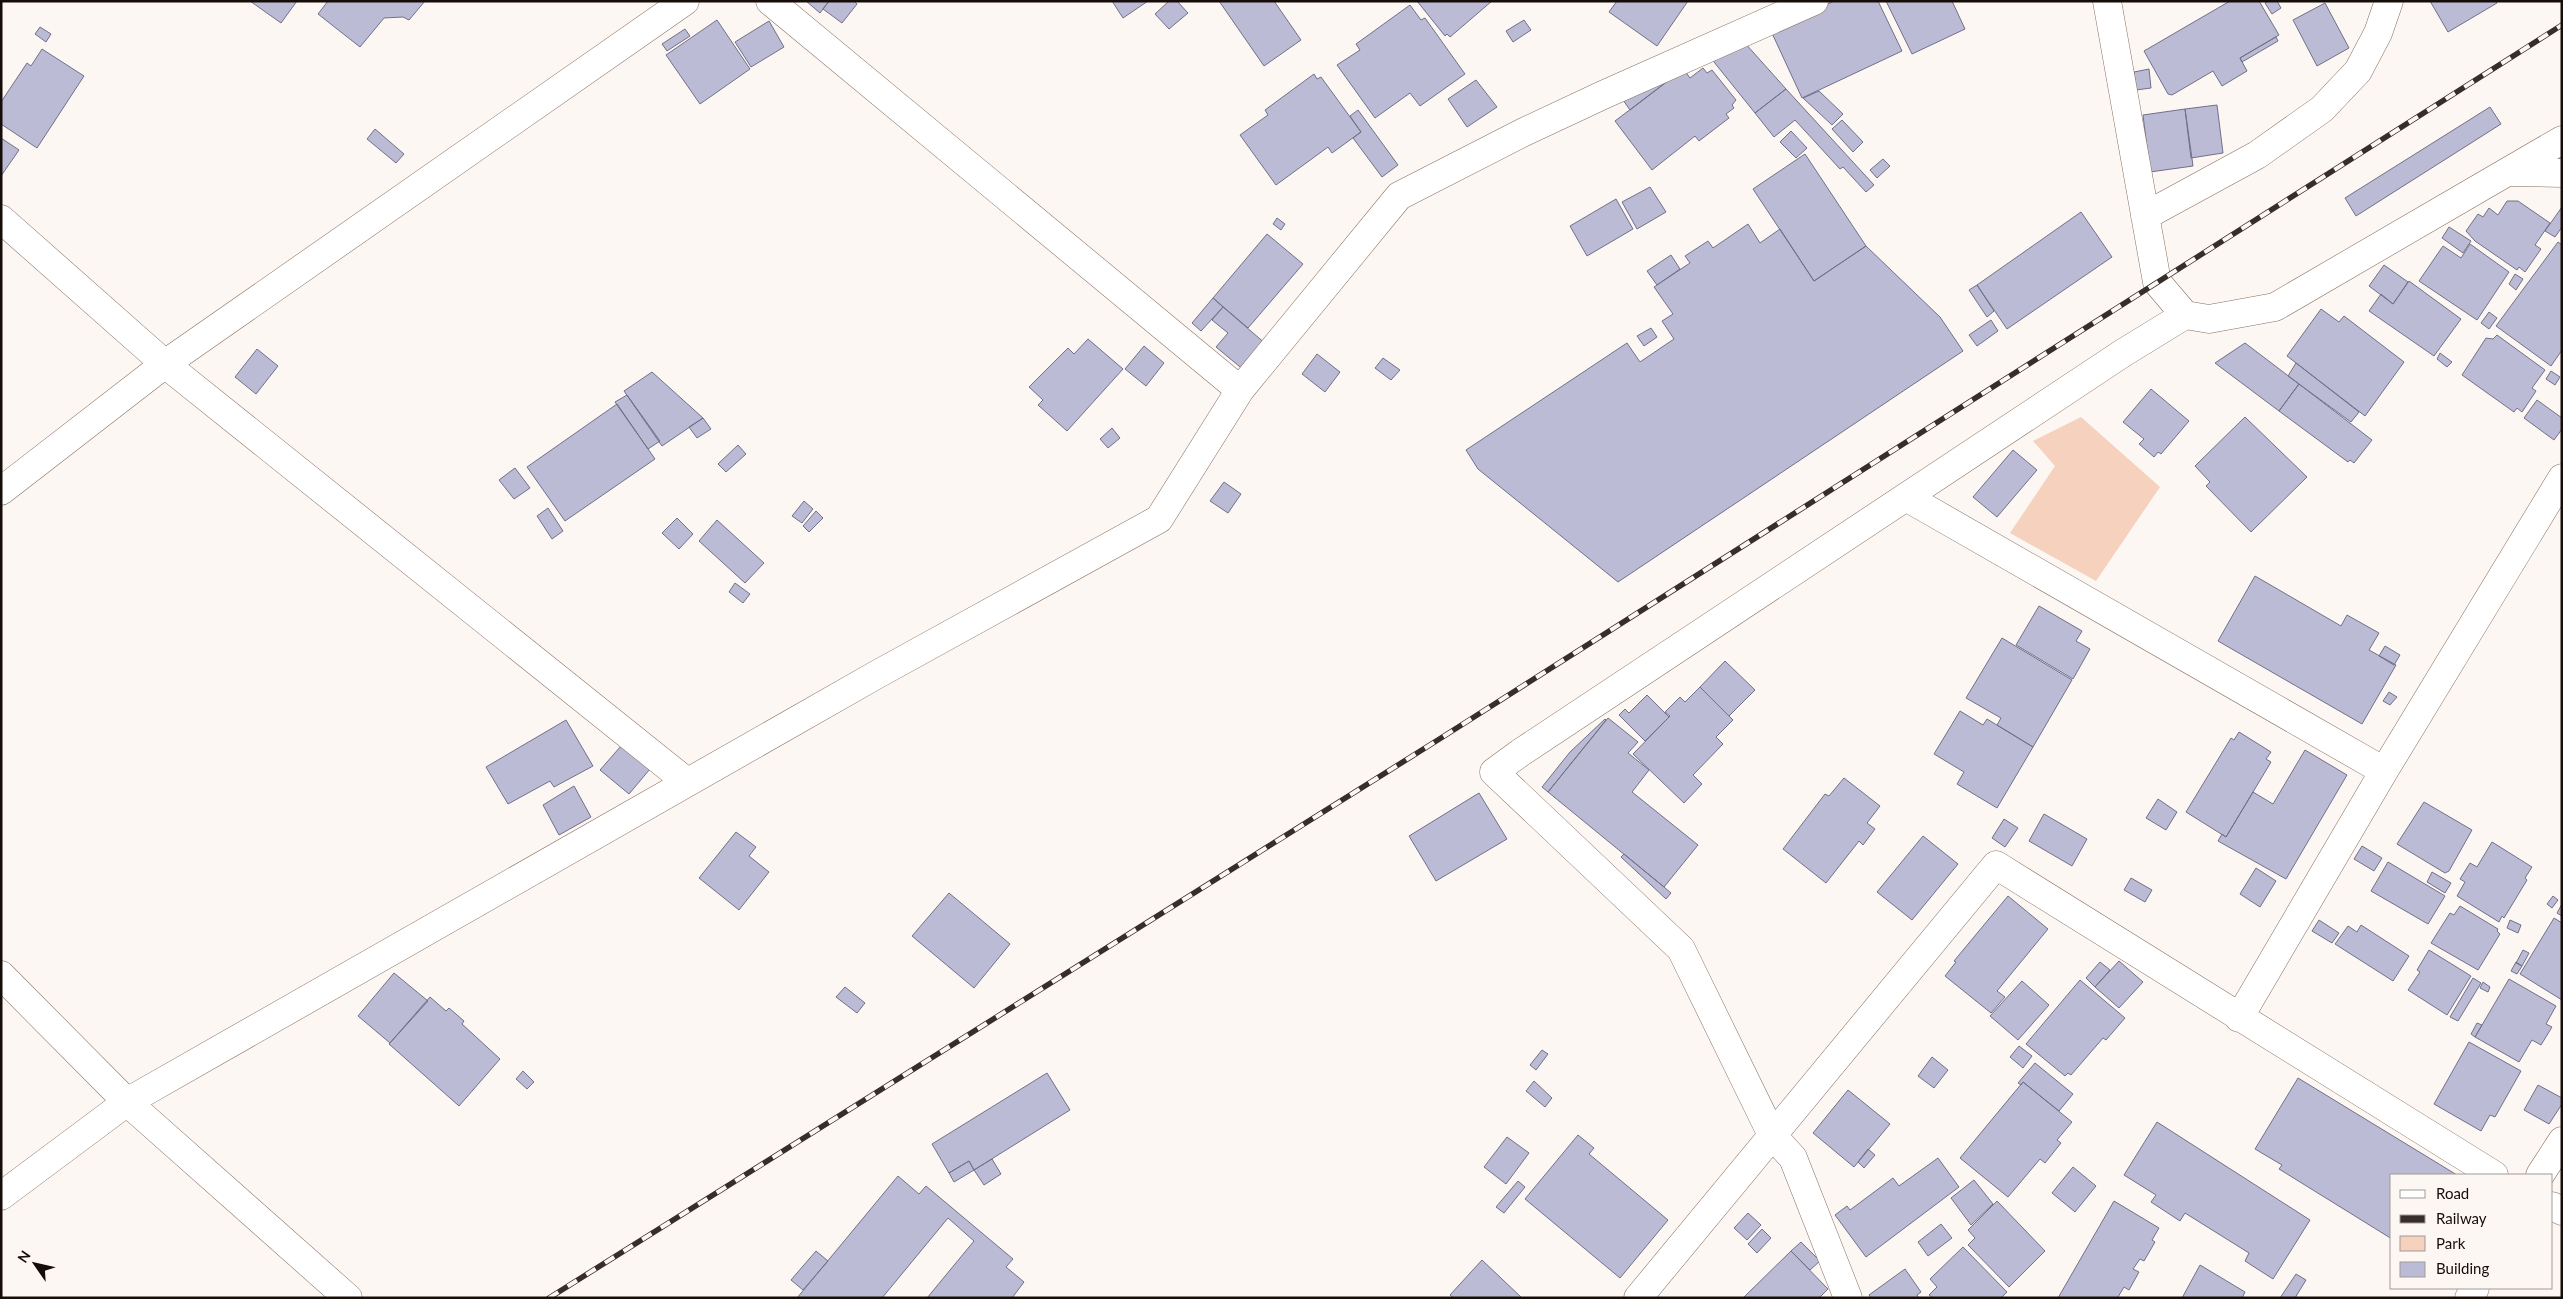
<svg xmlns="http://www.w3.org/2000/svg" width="2563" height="1299" font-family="Lato,sans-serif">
<rect width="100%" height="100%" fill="#fdf7f4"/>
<path fill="#f5d1be" d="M2081 417 2160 487 2096 581 2010 533 2055 466 2033 441Z"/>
<path fill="#bcbbd6" stroke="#717089" d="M250 1H297L281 23Z
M328 1H425L409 20 403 17 384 18 360 47 318 14Z
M806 1H829L820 13Z
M829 1H854L857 4 842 23 823 9Z
M1112 1H1148L1123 18Z
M1169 1H1177L1188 13 1169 29 1155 14Z
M1219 1H1274L1301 40 1264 66Z
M1417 1H1492L1450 37 1447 34 1445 36Z
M1617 1H1688L1657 46 1609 12Z
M1834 1H1878L1902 51 1802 98 1771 31Z
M1886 1H1952L1965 29 1912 54Z
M2230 1H2259L2279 35 2240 58 2247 71 2222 86 2213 71 2172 95 2168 94 2144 51Z
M2268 1H2277L2281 8 2272 14 2265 3Z
M2430 1H2496L2497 3 2448 32Z
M2325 3 2349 48 2317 66 2293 20Z
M1410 5 1421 20 1425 18 1465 74 1420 106 1410 93 1375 118 1337 65 1360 50 1356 44Z
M717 20 750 69 700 104 666 55Z
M1524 20 1531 30 1513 42 1506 31Z
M769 21 784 47 751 67 735 42Z
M40 27 51 34 46 42 35 34Z
M685 29 690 36 667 51 662 44Z
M2276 37 2278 41 2242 62 2240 58Z
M1744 42 1786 89 1755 113 1710 57Z
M42 49 84 76 37 148 1 124V102L27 63 31 66Z
M1703 68 1707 73 1712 70 1736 100 1732 105 1734 108 1726 114 1729 118 1699 141 1695 136 1652 170 1615 121 1673 77 1685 71 1690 78Z
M2149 69 2151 88 2136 90 2134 72Z
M1314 74 1317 79 1321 77 1361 132 1332 153 1328 147 1276 185 1240 135 1268 115 1265 110Z
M1673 77 1630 110 1623 100Z
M1476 80 1497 107 1467 127 1448 99Z
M1786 89 1874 185 1866 192 1843 167 1840 169 1795 120 1774 137 1755 113Z
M1819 91 1843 114 1832 125 1803 98Z
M2217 105 2223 153 2191 158 2185 109Z
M2490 107 2501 124 2356 216 2345 198Z
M2185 109 2193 166 2150 172 2143 115Z
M1358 110 1398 165 1382 177 1353 138 1361 132 1350 116Z
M1842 120 1863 142 1853 152 1832 129Z
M375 129 404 154 396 163 367 139Z
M1791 131 1807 148 1796 158 1780 142Z
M1 138 19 150 1 176Z
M1805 154 1866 246 1814 281 1753 189Z
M1883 159 1890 166 1877 178 1870 170Z
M1650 187 1666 212 1637 229 1622 202Z
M1616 199 1633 229 1587 256 1570 226Z
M2507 201H2518L2550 223 2535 245 2541 249 2525 272 2519 267 2517 270 2475 241 2466 231 2478 214 2483 217 2489 208 2498 215Z
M2562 207V227L2555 237 2545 231Z
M2081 212 2112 257 2007 329 1977 285Z
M1277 218 1285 224 1281 230 1273 224Z
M1748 224 1760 243 1780 229 1814 281 1866 246 1940 317 1963 351 1618 582 1478 469 1466 450 1627 343 1640 362 1674 339 1662 321 1673 314 1654 287 1690 263 1685 256 1708 241 1713 248Z
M2449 227 2471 241 2463 253 2442 238Z
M1267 234 1303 264 1248 328 1213 298Z
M2558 242 2562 245V350L2551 366 2496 326Z
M2470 244 2509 272 2477 320 2419 281 2443 246 2461 258Z
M1671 255 1680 269 1657 285 1647 271Z
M2384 265 2408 282 2393 304 2369 286Z
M2515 274 2523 279 2516 290 2509 284Z
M2409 281 2461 319 2434 356 2369 311 2381 294 2393 304Z
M1977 285 1994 311 1987 317 1969 290Z
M1213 298 1223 307 1201 331 1192 323Z
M1223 307 1267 345 1245 371 1216 347 1228 333 1212 320Z
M2321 309 2339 322 2344 316 2404 362 2365 416 2287 356Z
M2489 312 2497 318 2489 329 2481 323Z
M1991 320 1998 331 1977 346 1969 335Z
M1651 328 1657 337 1644 346 1637 336Z
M2497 335 2545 370 2532 388 2536 391 2522 412 2517 408 2514 412 2462 375 2486 338 2493 339Z
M1088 339 1123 369 1067 431 1038 405 1043 400 1029 387 1068 348 1074 354Z
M2245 343 2299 384 2279 411 2215 363Z
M1144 346 1164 363 1146 386 1125 369Z
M257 349 278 366 256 394 235 377Z
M2440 353 2452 362 2447 367 2437 359Z
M1317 354 1340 372 1325 392 1302 374Z
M1383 358 1400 370 1391 380 1375 368Z
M2296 363 2359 412 2351 422 2288 376Z
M2551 371 2560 377 2555 385 2546 379Z
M652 372 703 418 662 446 624 391Z
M2299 384 2372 440 2354 463 2350 460 2348 462 2279 411Z
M2151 389 2189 421 2161 454 2158 452 2154 457 2139 444 2144 439 2123 422Z
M627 395 660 441 648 449 615 402Z
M2537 400 2562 418V429L2554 440 2524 418Z
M617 404 655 459 565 521 527 467Z
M2245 417 2307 477 2251 532 2206 486 2210 482 2195 466Z
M703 418 711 429 697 438 689 427Z
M1112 428 1120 438 1108 448 1100 439Z
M738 445 746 454 726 472 718 464Z
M2013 450 2037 470 1997 517 1973 497Z
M515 468 530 488 514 499 499 480Z
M1224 482 1241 494 1228 513 1210 501Z
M804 501 813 509 802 523 792 516Z
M548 508 563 531 552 539 537 516Z
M816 511 823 518 809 532 803 526Z
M677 518 693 534 679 549 662 533Z
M717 520 764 563 745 583 699 541Z
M2255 576 2341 626 2347 615 2379 633 2369 650 2396 665 2362 724 2218 641Z
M735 583 750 594 743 603 729 592Z
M2039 606 2082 631 2076 641 2090 649 2073 679 2016 645Z
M2002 638 2072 680 2033 747 1997 725 2001 718 1966 698Z
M2385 646 2400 655 2394 665 2379 656Z
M1725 661 1755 690 1729 716 1700 687Z
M1700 687 1733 720 1716 737 1723 744 1693 775 1702 784 1684 803 1633 754 1670 716 1665 712 1680 697 1685 702Z
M2389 692 2397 697 2390 705 2383 701Z
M1647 695 1669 717 1645 741 1619 715 1625 709 1629 713Z
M1960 711 1983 725 1987 719 2033 747 1997 808 1957 784 1964 772 1934 754Z
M1608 718 1638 742 1628 753 1649 770 1632 792 1698 845 1664 887 1548 792Z
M1605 719 1606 720 1548 792 1542 787 1570 752Z
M566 720 593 766 554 787 550 781 508 804 486 767Z
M2239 732 2271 752 2266 759 2271 762 2226 837 2186 812 2231 738 2234 740Z
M621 746 650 769 629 794 600 770Z
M2305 750 2347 775 2286 879 2218 841 2222 834 2226 837 2253 792 2273 804Z
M1844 778 1880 806 1867 823 1875 829 1863 845 1859 841 1826 883 1783 849 1825 794 1829 796Z
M574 786 591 817 559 835 543 805Z
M1479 793 1507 839 1436 881 1409 836Z
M2158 799 2177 812 2166 830 2146 818Z
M2424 802 2472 830 2449 871 2445 873 2397 844Z
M2044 814 2087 839 2072 866 2029 841Z
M2004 819 2018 828 2005 847 1992 838Z
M736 832 756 847 749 856 769 872 739 910 699 878Z
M1923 836 1958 864 1912 920 1877 892Z
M2492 842 2532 867 2525 878 2527 880 2504 918 2502 916 2499 922 2457 896 2465 882 2460 879 2470 863 2477 867Z
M2362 846 2382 858 2374 871 2354 859Z
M1624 854 1664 887 1671 893 1666 899 1621 857Z
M2388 862 2445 896 2428 924 2371 891Z
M2256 868 2276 881 2260 907 2240 894Z
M2432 872 2451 883 2445 893 2427 882Z
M2131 878 2152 890 2145 902 2124 890Z
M949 893 1010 944 974 988 912 936Z
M2008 896 2048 929 1997 991 2005 997 1991 1013 1945 976 1956 962 1954 961Z
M2553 896 2558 900 2552 908 2547 904Z
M2562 904V916L2557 913Z
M2460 906 2498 929 2497 931 2500 934 2478 970 2431 943 2450 913 2454 915Z
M2554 918 2562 923V1000L2520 974Z
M2319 920 2339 933 2332 943 2312 931Z
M2510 920 2521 925 2518 933 2507 928Z
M2361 925 2409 956 2393 981 2335 944 2348 926 2357 932Z
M2429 950 2471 976 2447 1015 2408 990 2420 972 2417 970Z
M2523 950 2529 953 2522 966 2516 963Z
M2119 961 2143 982 2119 1008 2095 987Z
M2100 962 2110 970 2095 987 2086 978Z
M2516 962 2522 966 2517 974 2511 971Z
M394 973 428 1001 390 1043 358 1016Z
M2473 978 2481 983 2458 1021 2450 1017Z
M2509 979 2556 1006 2546 1024 2552 1027 2541 1045 2532 1040 2519 1062 2475 1037Z
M2080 980 2125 1018 2106 1040 2103 1038 2071 1075 2068 1073 2065 1076 2026 1044Z
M2022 981 2049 1005 2018 1040 1990 1016Z
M2483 982 2490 987 2488 992 2480 988Z
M845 987 865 1003 857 1013 836 997Z
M430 997 446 1011 449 1008 464 1021 462 1024 500 1059 459 1106 389 1044Z
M2477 1023 2482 1025 2475 1037 2471 1034Z
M2469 1042 2521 1071 2495 1117 2490 1115 2481 1131 2434 1104Z
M2019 1046 2032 1056 2023 1068 2010 1057Z
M1542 1050 1548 1054 1536 1070 1530 1065Z
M1932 1057 1948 1070 1934 1088 1918 1076Z
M2035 1063 2073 1094 2059 1111 2023 1082 2021 1085 2018 1083Z
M523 1071 534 1082 527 1089 516 1079Z
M1047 1073 1070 1110 974 1170 969 1161 949 1173 932 1144Z
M2298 1078 2457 1175H2392V1239L2279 1169 2282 1165 2255 1149Z
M1534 1081 1552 1098 1545 1107 1526 1091Z
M2023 1082 2072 1122 2057 1140 2061 1143 2045 1163 2040 1159 2008 1197 1960 1158Z
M2538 1085 2562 1098V1104L2549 1124 2524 1110Z
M1848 1090 1890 1124 1854 1167 1813 1133Z
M2157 1122 2310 1220 2273 1279 2245 1261 2249 1253 2185 1213 2180 1221 2151 1202 2156 1195 2124 1175Z
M1578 1135 1594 1148 1589 1154 1668 1220 1620 1278 1525 1199Z
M1507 1137 1529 1153 1506 1184 1484 1167Z
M1868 1149 1875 1155 1864 1168 1858 1162Z
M1938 1158 1959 1187 1866 1257 1835 1215 1847 1206 1850 1210 1893 1178 1899 1186Z
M992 1159 1001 1174 984 1185 974 1170Z
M969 1161 974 1170 954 1182 949 1173Z
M2073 1167 2096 1186 2075 1212 2052 1193Z
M898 1176 919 1194 926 1186 1013 1259 1006 1267 1024 1282 1012 1298H927L974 1241 948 1218 882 1298H797Z
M1974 1180 1993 1204 1971 1225 1951 1198Z
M1518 1181 1525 1187 1504 1213 1496 1207Z
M1997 1201 2045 1251 2009 1287 1968 1245 1975 1238 1968 1230Z
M2114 1201 2159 1228 2152 1240 2155 1242 2144 1261 2140 1259 2133 1269 2139 1272 2129 1290 2124 1287 2118 1297 2120 1298H2058Z
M1748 1213 1761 1225 1747 1240 1734 1228Z
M1941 1224 1952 1238 1928 1256 1918 1242Z
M1762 1229 1771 1238 1757 1253 1748 1244Z
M1801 1242 1820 1261 1810 1270 1791 1251Z
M1963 1247 2007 1292 2001 1298H1933L1929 1295 1937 1287 1930 1279Z
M816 1251 828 1261 803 1290 791 1280Z
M1791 1251 1828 1289 1819 1298H1743Z
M1482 1260 1522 1298H1453L1450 1295Z
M2200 1265 2245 1292 2242 1298H2182Z
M1905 1269 1921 1292 1917 1295 1919 1298H1871L1869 1295Z
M2296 1274 2306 1280 2295 1298H2280Z"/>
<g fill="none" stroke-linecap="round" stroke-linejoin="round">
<defs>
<path id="minor" d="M770 1 1240 390
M2107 1 2157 282 2185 315 2209 319 2275 307 2562 140
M2510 172 2562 173
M2145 216 2257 155 2322 109 2358 71 2378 33 2389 1
M1 219 165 364 687 782
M1 491 165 364 685 1
M1906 497 2384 771
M1 975 127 1102 348 1298
M2239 1018 2384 771 2562 478
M2540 1175 2562 1141
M1 1196 127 1102 876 675 1159 519 1240 390 1399 196 1524 132 1603 95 1814 1
M2552 1206 2562 1211
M1638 1298 1996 865 2494 1175
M1848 1298 1793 1158 1772 1135 1681 949 1494 772 1520 753 2123 353 2185 315
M2469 1298 2475 1288"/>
</defs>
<use href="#minor" stroke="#886f62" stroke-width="29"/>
<use href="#minor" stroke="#fff" stroke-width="28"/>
<defs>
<path id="rail" d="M549 1298 1441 738 2562 25"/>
</defs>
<use href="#rail" stroke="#372d29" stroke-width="5.5"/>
<use href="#rail" stroke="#fdf7f4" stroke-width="4" stroke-dasharray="11" stroke-linecap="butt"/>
</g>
<rect width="2563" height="1299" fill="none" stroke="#160c08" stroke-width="5"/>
<rect x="2390" y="1174" width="162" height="115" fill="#fdf7f4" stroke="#a19996"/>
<rect x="2400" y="1190" width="25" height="8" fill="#ffffff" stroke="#a19996"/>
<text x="2436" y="1199" font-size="15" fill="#160c08">Road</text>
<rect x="2400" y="1215" width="25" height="8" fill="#372d29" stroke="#a19996"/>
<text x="2436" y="1224" font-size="15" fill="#160c08">Railway</text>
<rect x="2400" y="1236" width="25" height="15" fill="#f5d1be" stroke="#a19996"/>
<text x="2436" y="1249" font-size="15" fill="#160c08">Park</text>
<rect x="2400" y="1262" width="25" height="15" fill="#bcbbd6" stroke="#a19996"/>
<text x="2436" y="1274" font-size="15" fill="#160c08">Building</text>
<g transform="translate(35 1264) rotate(304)" stroke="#fdf7f4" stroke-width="4" paint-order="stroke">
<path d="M0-4L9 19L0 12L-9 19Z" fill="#160c08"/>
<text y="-8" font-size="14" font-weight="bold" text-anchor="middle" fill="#160c08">N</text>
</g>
</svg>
